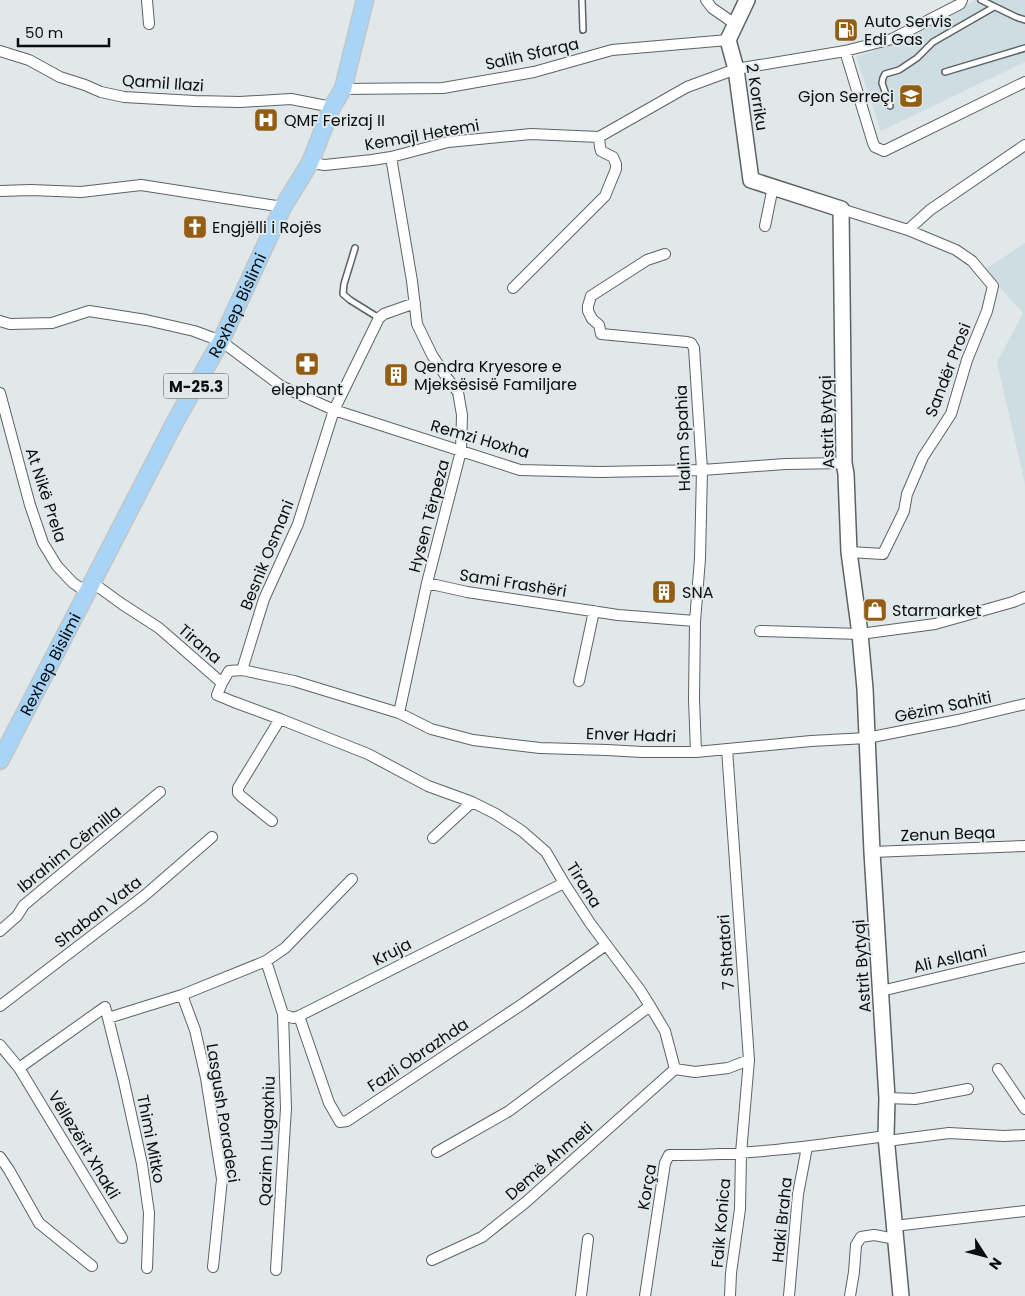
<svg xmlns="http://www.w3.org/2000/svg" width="1025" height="1296" font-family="Poppins,sans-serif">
<rect width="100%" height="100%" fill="#e1e8ea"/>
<path fill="#cddde1" d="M976 0H1025V62L881 131 856 57 900 41Z
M1025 243V484L997 362 1023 313 984 270Z
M869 602 886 604 882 619 864 615Z"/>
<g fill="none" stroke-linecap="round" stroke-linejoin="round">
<defs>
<path id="lane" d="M582 0 583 30
M981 0 1016 17 1025 20
M945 72 1025 48
M890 106 882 83 883 78 885 74 899 70 917 58 933 42 994 7
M355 248 344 284 343 294 350 300 379 318"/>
<path id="street" d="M147 0 149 24
M706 0 712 8 735 24
M0 51 29 60 60 77 85 85 101 92 124 97 195 101 240 102 291 99 332 107
M845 51 873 143 875 147 884 151 1025 82
M343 89 443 88 534 72 612 50 728 40
M391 157 412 281 417 324 432 355 447 378 458 392 462 415 461 451 427 583 399 713
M310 163 325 165 372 160 391 157 448 142 531 134 599 137 687 87 736 69 845 51 892 39 960 4 962 0
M0 191 31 190 81 192 141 185 283 207
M841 209 908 230 930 210 1025 145
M765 226 773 187
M665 254 647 260 591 296 588 306V311L592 319 599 325 601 334 687 342 691 343 694 348 702 470 700 559 695 621 694 699 696 752
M513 288 605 196 616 169V164L613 157 601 151 600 147 599 137
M415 303 384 314 379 318 334 410 298 524 264 599 242 670 294 681 399 713 431 729 473 740 540 748 607 750 642 752H696L811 741 867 738 958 720 1025 704
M0 321 10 324 52 323 89 311 146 320 194 331 221 341 281 386 334 410 520 470 600 472 702 470 785 464 844 463
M0 393 30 505 43 543 57 566 73 583 87 592
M849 552 883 554 904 511 907 494 923 457 951 414 967 360 987 311 993 286 972 261 956 250 908 230
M93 583 122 604 159 628 222 683 217 695 234 702 280 719 368 754 428 786 472 802 496 814 522 831 546 852 564 883 590 923 640 990 650 1006 665 1031 675 1069
M427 583 467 592 618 615 695 621
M760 631 860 634 935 624 1013 602 1025 597
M579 681 594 611
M222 683 229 671 242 670
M727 749 749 1060 741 1153 740 1209 731 1273 730 1296
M272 821 242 797 238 793V788L280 719
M433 838 472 802
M872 852 1025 846
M352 879 285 948 266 961 283 1014 293 1018 299 1016 564 883
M0 931 17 916 24 905 160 792
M881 991 1025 957
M182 995 195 1030 206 1078 222 1179 213 1267
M0 1006 144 896 212 837
M299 1016 329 1103 340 1122 347 1121 524 1003 606 945
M108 1018 124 1082 142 1164 149 1213 147 1268
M0 1045 19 1068 105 1007 108 1018 182 995 266 961
M19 1068 122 1238
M675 1069 695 1072 728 1068 749 1060
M998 1069 1025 1109
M887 1098 915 1099 968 1089
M887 1141 949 1133 1004 1136 1025 1135
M437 1152 509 1111 650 1006
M0 1157 9 1170 39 1223 92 1266
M894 1226 1025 1211
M432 1260 482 1237 526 1202 675 1069
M276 1270 286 1108 283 1014
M581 1296 588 1239
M645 1296 665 1163 669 1155C742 1156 814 1146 886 1136
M789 1296 798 1194 807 1147
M850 1296 854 1272 856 1245 861 1237 874 1235 896 1239"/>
<path id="secondary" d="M747 0 728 40 736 69 751 180 841 209 844 463 846 474 849 552 860 634 865 689 872 852 887 1098 886 1136 901 1296"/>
<g id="primary">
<path id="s1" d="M0 761 175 422 221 341 283 207 310 163 332 107 343 89 365 0"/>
</g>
</defs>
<use href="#lane" stroke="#5d6365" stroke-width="8"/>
<use href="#street" stroke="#5d6365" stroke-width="12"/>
<use href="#secondary" stroke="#5d6365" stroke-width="18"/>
<use href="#primary" stroke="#c4c5c5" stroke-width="19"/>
<use href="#lane" stroke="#fff" stroke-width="5"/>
<use href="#street" stroke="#fff" stroke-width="10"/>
<use href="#secondary" stroke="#fff" stroke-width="15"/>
<use href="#primary" stroke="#a7d4f7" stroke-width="16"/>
</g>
<defs>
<symbol id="fuel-square" viewBox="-11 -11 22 22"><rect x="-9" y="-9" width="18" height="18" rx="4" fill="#935e14" stroke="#e1e8ea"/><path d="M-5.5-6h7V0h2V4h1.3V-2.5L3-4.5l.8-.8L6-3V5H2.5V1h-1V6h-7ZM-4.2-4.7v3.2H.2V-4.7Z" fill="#fff"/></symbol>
<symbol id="school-square" viewBox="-11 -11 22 22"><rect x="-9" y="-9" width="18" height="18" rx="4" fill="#935e14" stroke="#e1e8ea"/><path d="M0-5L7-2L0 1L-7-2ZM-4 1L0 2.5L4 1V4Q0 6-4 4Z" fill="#fff"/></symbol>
<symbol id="hospital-square" viewBox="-11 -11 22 22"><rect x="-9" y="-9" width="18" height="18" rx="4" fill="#935e14" stroke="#e1e8ea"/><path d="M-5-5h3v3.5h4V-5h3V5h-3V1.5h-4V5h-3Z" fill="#fff"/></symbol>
<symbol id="church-square" viewBox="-11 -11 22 22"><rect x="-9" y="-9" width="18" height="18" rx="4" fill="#935e14" stroke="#e1e8ea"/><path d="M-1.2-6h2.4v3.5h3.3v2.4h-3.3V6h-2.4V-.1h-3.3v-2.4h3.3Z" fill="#fff"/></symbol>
<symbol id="pharmacy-square" viewBox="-11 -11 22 22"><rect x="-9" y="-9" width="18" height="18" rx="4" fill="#935e14" stroke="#e1e8ea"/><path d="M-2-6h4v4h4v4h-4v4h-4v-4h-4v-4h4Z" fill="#fff"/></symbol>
<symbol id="building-square" viewBox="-11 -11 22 22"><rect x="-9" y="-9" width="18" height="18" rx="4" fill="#935e14" stroke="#e1e8ea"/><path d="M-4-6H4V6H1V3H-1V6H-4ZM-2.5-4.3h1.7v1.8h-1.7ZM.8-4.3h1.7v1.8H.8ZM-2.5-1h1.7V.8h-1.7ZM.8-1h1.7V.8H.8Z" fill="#fff"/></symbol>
<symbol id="shop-square" viewBox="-11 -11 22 22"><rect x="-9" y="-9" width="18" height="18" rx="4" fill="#935e14" stroke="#e1e8ea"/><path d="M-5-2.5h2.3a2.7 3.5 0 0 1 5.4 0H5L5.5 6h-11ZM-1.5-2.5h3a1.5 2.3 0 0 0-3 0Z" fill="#fff"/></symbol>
</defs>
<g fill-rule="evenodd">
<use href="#fuel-square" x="832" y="16" width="28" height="28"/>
<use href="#school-square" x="897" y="82" width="28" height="28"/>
<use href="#hospital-square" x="252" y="106" width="28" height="28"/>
<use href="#church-square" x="181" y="213" width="28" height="28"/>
<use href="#pharmacy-square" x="293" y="350" width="28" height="28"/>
<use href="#building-square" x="382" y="361" width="28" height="28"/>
<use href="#building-square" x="650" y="578" width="28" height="28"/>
<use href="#shop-square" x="861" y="596" width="28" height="28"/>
</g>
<g text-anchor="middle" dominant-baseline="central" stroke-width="4" stroke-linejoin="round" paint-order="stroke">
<rect fill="#e1e8ea" stroke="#4a4f4f" stroke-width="1" x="163.5" y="373.5" width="65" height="25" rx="4"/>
<g font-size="15" font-weight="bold" fill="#0a0d0d">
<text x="196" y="386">M-25.3</text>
</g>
<g font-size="16" fill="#0a0d0d" stroke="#e1e8ea" text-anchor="start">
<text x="864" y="21">Auto Servis<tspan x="864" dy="18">Edi Gas</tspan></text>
<text x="894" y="96" text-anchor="end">Gjon Serreçi</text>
<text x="284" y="120">QMF Ferizaj II</text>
<text x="212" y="227">Engjëlli i Rojës</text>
<text x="414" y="366">Qendra Kryesore e<tspan x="414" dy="18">Mjeksësisë Familjare</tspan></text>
<text x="307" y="389" text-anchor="middle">elephant</text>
<text x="682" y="592">SNA</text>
<text x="892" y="610">Starmarket</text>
</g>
<g font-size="16" fill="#0a0d0d" stroke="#e1e8ea">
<text transform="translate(532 54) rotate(-13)">Salih Sfarqa</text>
<text transform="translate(163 83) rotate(4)">Qamil Ilazi</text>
<text transform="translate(757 97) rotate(81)">2 Korriku</text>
<text transform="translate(422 135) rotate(-10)">Kemajl Hetemi</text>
<text stroke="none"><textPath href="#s1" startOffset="514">Rexhep Bislimi</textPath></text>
<text transform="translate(948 370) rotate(-69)">Sandër Prosi</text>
<text transform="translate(827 422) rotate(-92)">Astrit Bytyqi</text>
<text transform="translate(683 438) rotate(-92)">Halim Spahia</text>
<text transform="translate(480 439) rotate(16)">Remzi Hoxha</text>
<text transform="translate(46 495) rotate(72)">At Nikë Prela</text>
<text transform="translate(429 516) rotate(-75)">Hysen Tërpeza</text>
<text transform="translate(267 555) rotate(-68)">Besnik Osmani</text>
<text transform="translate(513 583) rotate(9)">Sami Frashëri</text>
<text transform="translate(200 644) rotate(41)">Tirana</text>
<text stroke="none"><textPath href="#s1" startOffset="109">Rexhep Bislimi</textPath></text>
<text transform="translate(943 707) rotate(-12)">Gëzim Sahiti</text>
<text transform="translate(631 735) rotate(2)">Enver Hadri</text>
<text transform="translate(948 834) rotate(-2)">Zenun Beqa</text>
<text transform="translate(69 849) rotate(-39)">Ibrahim Cërnilla</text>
<text transform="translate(584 885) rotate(58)">Tirana</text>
<text transform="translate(98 912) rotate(-38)">Shaban Vata</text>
<text transform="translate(392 952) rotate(-27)">Kruja</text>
<text transform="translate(726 952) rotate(-94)">7 Shtatori</text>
<text transform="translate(950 959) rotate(-13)">Ali Asllani</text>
<text transform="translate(862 966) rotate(-94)">Astrit Bytyqi</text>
<text transform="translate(418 1055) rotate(-34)">Fazli Obrazhda</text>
<text transform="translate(223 1113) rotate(81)">Lasgush Poradeci</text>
<text transform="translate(151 1139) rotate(79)">Thimi Mitko</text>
<text transform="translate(267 1141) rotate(-88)">Qazim Llugaxhiu</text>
<text transform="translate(84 1145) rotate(59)">Vëllezërit Xhakli</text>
<text transform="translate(549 1161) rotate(-41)">Demë Ahmeti</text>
<text transform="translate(647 1187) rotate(-80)">Korça</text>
<text transform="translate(782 1220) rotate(-84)">Haki Braha</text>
<text transform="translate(721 1223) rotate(-85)">Faik Konica</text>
</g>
</g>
<g transform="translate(985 1256) rotate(126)" stroke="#e1e8ea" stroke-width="4" paint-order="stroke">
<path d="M0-4L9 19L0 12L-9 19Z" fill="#0a0d0d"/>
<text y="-8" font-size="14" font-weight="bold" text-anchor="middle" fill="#0a0d0d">N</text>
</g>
<path d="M18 38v8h91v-8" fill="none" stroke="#0a0d0d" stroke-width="2.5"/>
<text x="25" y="38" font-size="15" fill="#0a0d0d" stroke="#e1e8ea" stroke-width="4" paint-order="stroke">50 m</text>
</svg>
